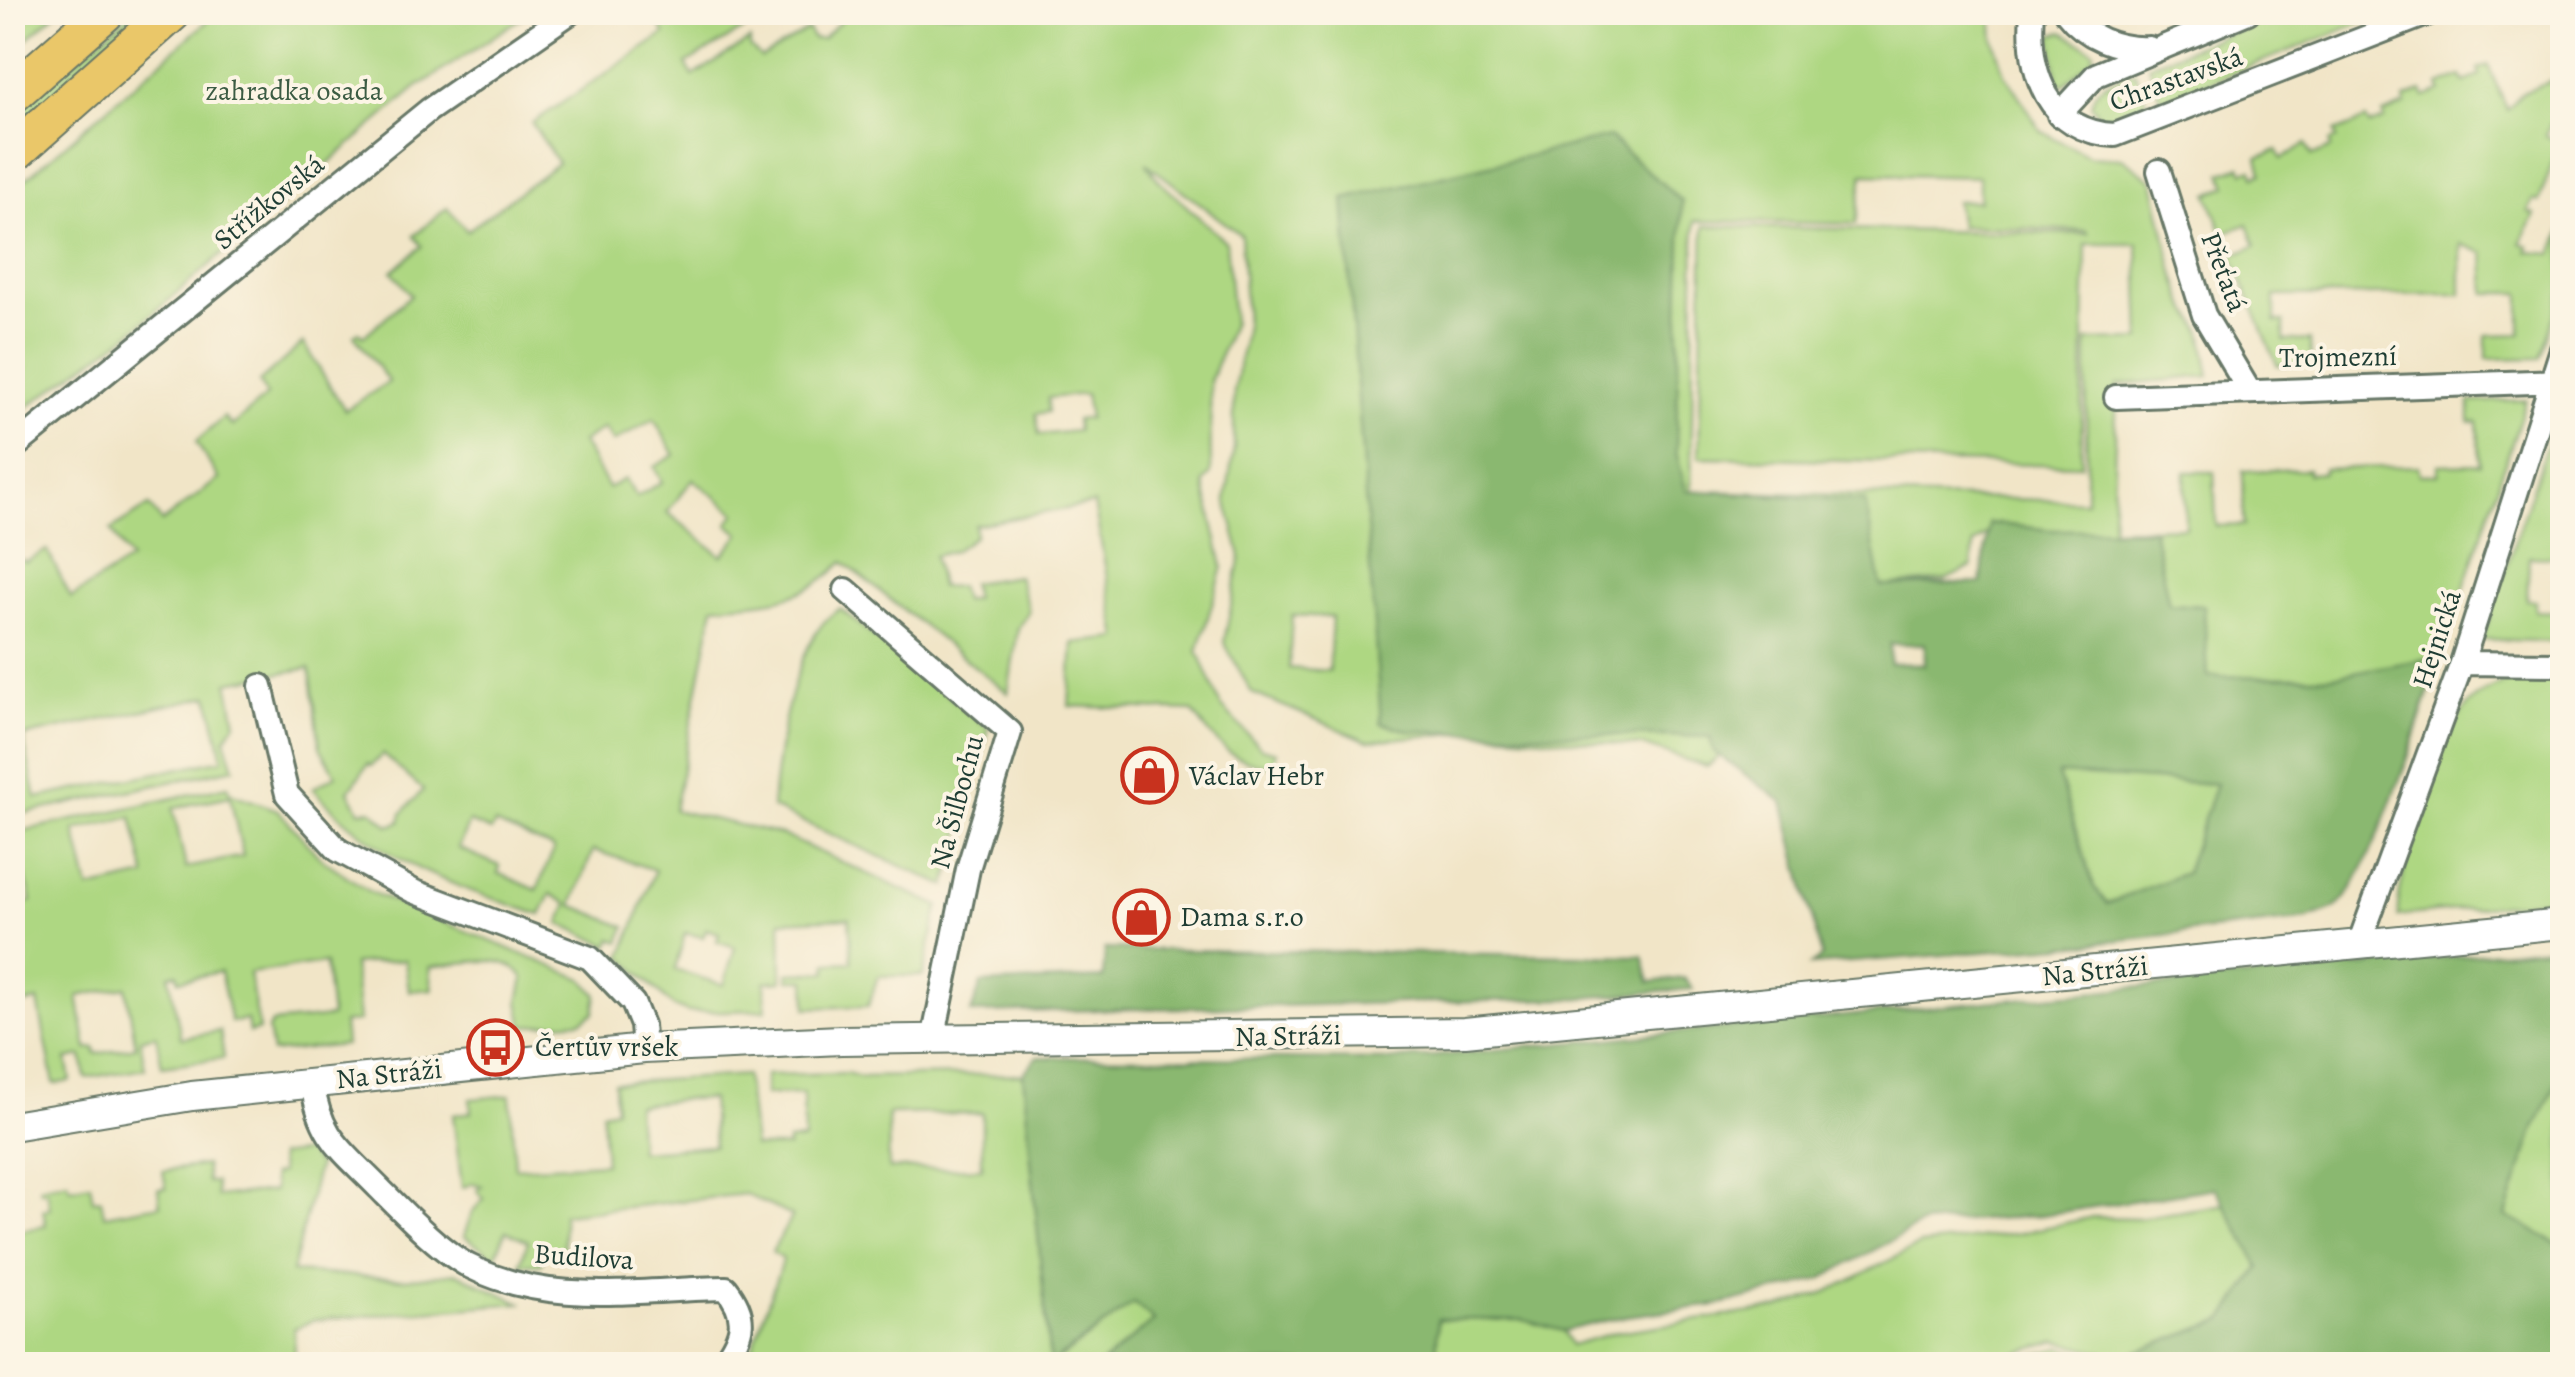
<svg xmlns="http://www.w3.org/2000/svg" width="2575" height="1377" font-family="Alegreya,serif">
<rect width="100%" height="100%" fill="#fcf5e5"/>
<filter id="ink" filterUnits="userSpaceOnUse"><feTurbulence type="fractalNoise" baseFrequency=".01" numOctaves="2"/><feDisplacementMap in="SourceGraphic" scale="20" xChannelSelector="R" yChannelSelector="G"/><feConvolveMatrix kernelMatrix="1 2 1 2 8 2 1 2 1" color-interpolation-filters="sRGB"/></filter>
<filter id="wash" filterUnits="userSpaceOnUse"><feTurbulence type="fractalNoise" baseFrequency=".0048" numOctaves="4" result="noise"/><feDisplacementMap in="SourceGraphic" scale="40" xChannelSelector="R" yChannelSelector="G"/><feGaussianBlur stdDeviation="2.25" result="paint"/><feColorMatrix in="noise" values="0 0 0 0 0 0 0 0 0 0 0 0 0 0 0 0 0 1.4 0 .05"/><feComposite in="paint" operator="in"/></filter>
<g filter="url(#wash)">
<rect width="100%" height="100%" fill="#f1e5c7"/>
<path fill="#aed782" stroke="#668a5b" stroke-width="2.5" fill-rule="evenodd" d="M13 12H56V13L13 52Z
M218 12 529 13 416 88 129 334 13 417V190Z
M837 12 1992 13 1994 40 2005 74 2041 131 2089 156 2122 158 2153 181 2174 273 2184 302 2202 332 2210 376 2117 385 2112 529 2185 527V472H2214L2216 526 2244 525 2243 471 2308 469V474L2323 473V469L2418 466 2420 475 2438 474V465L2480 464 2478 422H2470V402L2526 400 2403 773 1723 753 1707 767 1645 746 1469 732 1368 741 1252 693 1224 642 1241 556 1226 499 1234 448V392L1246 325 1241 235 1146 163 1159 181 1226 242 1233 322 1210 381 1211 473 1204 483 1223 567 1198 651 1221 706 1261 748 1276 752 1274 766C1230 763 1218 744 1192 711L1069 706 1073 643 1118 638 1094 504 975 525V536L954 551 934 556 940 587 959 586 963 601 975 598 971 583 1018 576 1029 611 1018 628 1008 693 843 562C802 603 769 601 714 606L674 810 782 835 939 906 923 976H878L868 1006 807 1008 806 980H789L788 973 827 972V963L852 962 849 918 781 921 782 981 765 982 766 1010 688 1012 673 1006 622 957 655 870 593 850 572 905 626 927 620 942 612 939 609 946 560 923 568 904 551 894 541 915C450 884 378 863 313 788L336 775 320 747 310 668 228 682 236 723 225 739 234 768 13 816V556L26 562 47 550 71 598 130 560 111 530 149 506 162 522 219 479 196 442 224 417 232 426 267 396 259 382 303 343 345 410 389 382 354 335 359 332 364 336 411 295 392 271 422 246 414 236 447 208 467 231 558 163 532 123 665 34 652 14 744 13 739 16 746 28 686 64 693 76 750 40V47L761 58 808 30 813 39H822L841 21ZM1863 174 1979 177V201H1956L1960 226 2087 231 2088 234 1704 226 1699 457 2081 465 2086 244H2138L2141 340 2087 341 2086 501 1691 491 1695 221 1856 224ZM1085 394 1089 418 1076 420 1077 431 1039 435 1036 414 1048 412V398ZM654 419 675 455 654 467 662 482 636 497 625 479 608 488 582 442 604 428 613 442ZM693 479 736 513 728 524 740 534 722 556 667 512ZM1988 533 1981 583 1892 585 1945 580 1972 567 1974 544ZM1292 615 1332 617 1329 671 1289 668ZM1890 643H1925V664H1890ZM209 696 223 759 36 798 23 737ZM383 754 423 790 402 813 400 822 389 826 372 810 360 811 349 791 368 764 371 766ZM469 822 491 831 495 824 554 849 537 890 498 873 500 866 458 848ZM706 929 719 933 717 941 735 947 724 985 675 970 685 933 703 937Z
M131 13H150L13 131 12 115Z
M2281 13H2385L2162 101 2148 65Z
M2063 32 2094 51 2093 58 2064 85 2058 83 2051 35Z
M2488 65 2507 110 2522 93 2562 77V93L2546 136 2560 141 2539 202 2533 200 2528 212 2535 215 2521 243 2529 246 2528 252 2553 254 2562 230V291L2540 358 2487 359V335L2521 334V293H2486L2484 253 2461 244V294L2275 296V322H2284V341L2310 340 2312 364 2277 365 2232 256 2256 246 2248 224 2223 233 2208 194 2227 186 2222 173 2241 166 2244 172 2252 169 2255 176 2262 173 2258 158 2277 150 2281 159 2306 144 2312 156 2331 148 2330 142 2337 139 2335 132 2366 120 2369 126 2384 120 2383 114 2405 105 2404 99 2422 91 2425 97 2441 91 2439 85 2461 76 2464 82 2480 76 2478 69Z
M2135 72 2149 106 2103 120 2091 105C2095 82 2115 80 2135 72Z
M2562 399V557L2529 556 2527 600 2535 601V611L2562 612V642L2482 639Z
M840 609 989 728 946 886 772 808C775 758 794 633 840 609Z
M2562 675V898L2398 916C2395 880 2441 738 2464 710 2487 681 2527 674 2562 675Z
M2057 773 2217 784 2185 873 2107 904 2094 887Z
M228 786 230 793 278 810 319 857 370 892 583 979 597 995 594 1013 581 1021 524 1026 519 1002 524 978C506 950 460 964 430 967L432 989 409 991 405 960 353 964 359 1021 343 1023 345 1045 272 1053 268 1029 272 1023 331 1017 325 963 249 973 259 1030 249 1033 247 1020 231 1022 220 972 179 980 177 973 169 975 181 1038 220 1031 224 1058 162 1066 156 1035 140 1039 145 1068 86 1078 82 1056 67 1059 71 1081 54 1084 38 1001 13 1006V906L32 901 13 833ZM230 796 243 856 186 868 173 808ZM132 817 146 876 89 889 75 830ZM126 987 136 1047 96 1054 95 1048 87 1049 78 996Z
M2562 1071V1246L2505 1216 2533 1133Z
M847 1073 860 1077 1023 1074 1050 1364H747L783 1259 772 1252 792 1216 745 1194 563 1214 564 1252H545L541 1264H520L528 1241 506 1231 495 1257 464 1236 472 1212 484 1199 477 1190 482 1186 473 1183 462 1188 453 1115 471 1112 470 1099 510 1095 515 1168 605 1163 602 1112 615 1109 614 1083 746 1075 754 1147H788V1141L804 1140 803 1094 765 1095V1075ZM685 1099H711L714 1146 639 1151 636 1105ZM982 1113V1168L889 1169 888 1114Z
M306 1152 318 1165 292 1272 404 1279 457 1273 521 1303 313 1320 294 1329 295 1364H13V1232L46 1226 43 1210 50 1208 47 1191H40L39 1187 68 1181 70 1188 90 1184 93 1200 101 1199 104 1215 160 1205 158 1189 166 1188 163 1171 205 1165 207 1182H215L217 1197 274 1191 272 1175 280 1173 278 1156Z
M2226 1204 2260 1267 2224 1320 2122 1357 2057 1341 1979 1364H1436L1437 1319 1523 1320 1563 1331 1571 1345 1617 1332 1779 1308 1825 1293 1920 1245 2020 1233 2093 1217 2139 1218Z
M1134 1303 1154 1320 1101 1364H1052Z
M2061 1348 2120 1364H1997Z"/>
<path fill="#8ab870" stroke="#547a52" stroke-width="2.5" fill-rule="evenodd" d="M1609 137 1682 201 1676 452 1686 490 1865 501 1881 586 1981 583 1989 523 2052 530 2153 529 2169 604 2204 606 2208 676 2327 677 2440 656C2424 705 2373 879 2336 907 2329 912 2316 915 2308 919L2075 945 1811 965 1822 957 1783 802 1713 751 1710 737 1411 731 1381 723 1344 199ZM1890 644H1925V664H1890ZM2058 774 2216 784 2185 873 2107 904 2094 887Z
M2562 946V1071L2533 1133 2506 1216 2562 1246V1364H2125L2122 1357 2224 1320 2260 1268 2215 1188 2035 1216 1922 1224 1819 1280 1724 1304 1626 1316 1563 1331 1523 1320 1438 1319 1436 1364H1101L1154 1321 1134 1303 1050 1364 1023 1074 1037 1057 1392 1060Z
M1105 949 1643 956 1650 982 1684 978 1693 989 1569 999 971 1013 981 984 1103 978Z"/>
</g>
<g filter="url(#ink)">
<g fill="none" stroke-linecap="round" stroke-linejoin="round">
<defs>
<path id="minor" d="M2032 12C2027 72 2048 132 2115 135L2432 12
M2066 12C2085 37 2118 50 2149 48
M2059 115 2096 75 2248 12
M2159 171 2204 315 2248 389
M2116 397 2562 381
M12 449 429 110 571 12
M846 590 1010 732 968 869 933 1040
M2462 663 2562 664
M261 686 287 794 338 850 413 891 590 958 633 1003 642 1025 644 1049
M2359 944 2462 663 2562 349
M312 1082C320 1138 341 1149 379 1188 402 1211 442 1253 471 1267 551 1307 640 1289 726 1288 748 1316 744 1333 724 1361L707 1364"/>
<path id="tertiary" d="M12 1126 192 1096 644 1049 841 1040 1465 1032 2562 924"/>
<path id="trunk" d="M12 94 105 12
M12 154 172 12"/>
</defs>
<use href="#minor" stroke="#687867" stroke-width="28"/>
<use href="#tertiary" stroke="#687867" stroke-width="32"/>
<use href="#trunk" stroke="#687867" stroke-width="42"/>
<use href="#minor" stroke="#fff" stroke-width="22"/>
<use href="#tertiary" stroke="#fff" stroke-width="28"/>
<use href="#trunk" stroke="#eac769" stroke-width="38"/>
</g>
</g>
<defs>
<symbol id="shop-ring" viewBox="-11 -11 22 22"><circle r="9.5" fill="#fcf5e5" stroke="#c8321e" stroke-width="1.5"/><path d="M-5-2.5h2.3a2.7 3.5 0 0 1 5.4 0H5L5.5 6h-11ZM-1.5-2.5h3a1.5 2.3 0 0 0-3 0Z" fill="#c8321e"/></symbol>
<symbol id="bus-ring" viewBox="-11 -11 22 22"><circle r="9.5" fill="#fcf5e5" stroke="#c8321e" stroke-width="1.5"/><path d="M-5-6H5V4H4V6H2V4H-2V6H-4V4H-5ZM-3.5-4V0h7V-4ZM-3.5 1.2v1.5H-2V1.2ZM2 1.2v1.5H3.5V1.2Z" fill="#c8321e"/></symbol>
</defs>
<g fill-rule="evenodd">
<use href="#shop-ring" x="1118" y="744" width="63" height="63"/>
<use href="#shop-ring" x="1110" y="886" width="63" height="63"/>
<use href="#bus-ring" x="464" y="1016" width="63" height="63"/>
</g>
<g text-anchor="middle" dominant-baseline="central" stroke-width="8" stroke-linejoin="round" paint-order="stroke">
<g font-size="28" fill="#1f3d34" stroke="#fcf5e5">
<text transform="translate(2176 79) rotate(-20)">Chrastavská</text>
<text transform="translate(269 202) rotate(-39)">Střížkovská</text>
<text transform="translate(2224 272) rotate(69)">Přeťatá</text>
<text transform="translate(2338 357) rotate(-1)">Trojmezní</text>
<text transform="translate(2437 639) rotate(-72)">Hejnická</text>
<text transform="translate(957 802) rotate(-75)">Na Šilbochu</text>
<text transform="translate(2095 971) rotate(-6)">Na Stráži</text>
<text transform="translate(1288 1036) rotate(-1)">Na Stráži</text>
<text transform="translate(389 1074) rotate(-6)">Na Stráži</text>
<text transform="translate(584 1257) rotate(4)">Budilova</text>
</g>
<g font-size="28" fill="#3c5c44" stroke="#fcf5e5">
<text x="294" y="91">zahradka osada</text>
</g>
<g font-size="28" fill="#1f3d34" stroke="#fcf5e5" text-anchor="start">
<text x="1189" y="776">Václav Hebr</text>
<text x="1180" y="917">Dama s.r.o</text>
<text x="535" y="1047">Čertův vršek</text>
</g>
</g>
<rect width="2575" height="1377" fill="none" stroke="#fcf5e5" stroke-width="50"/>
</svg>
